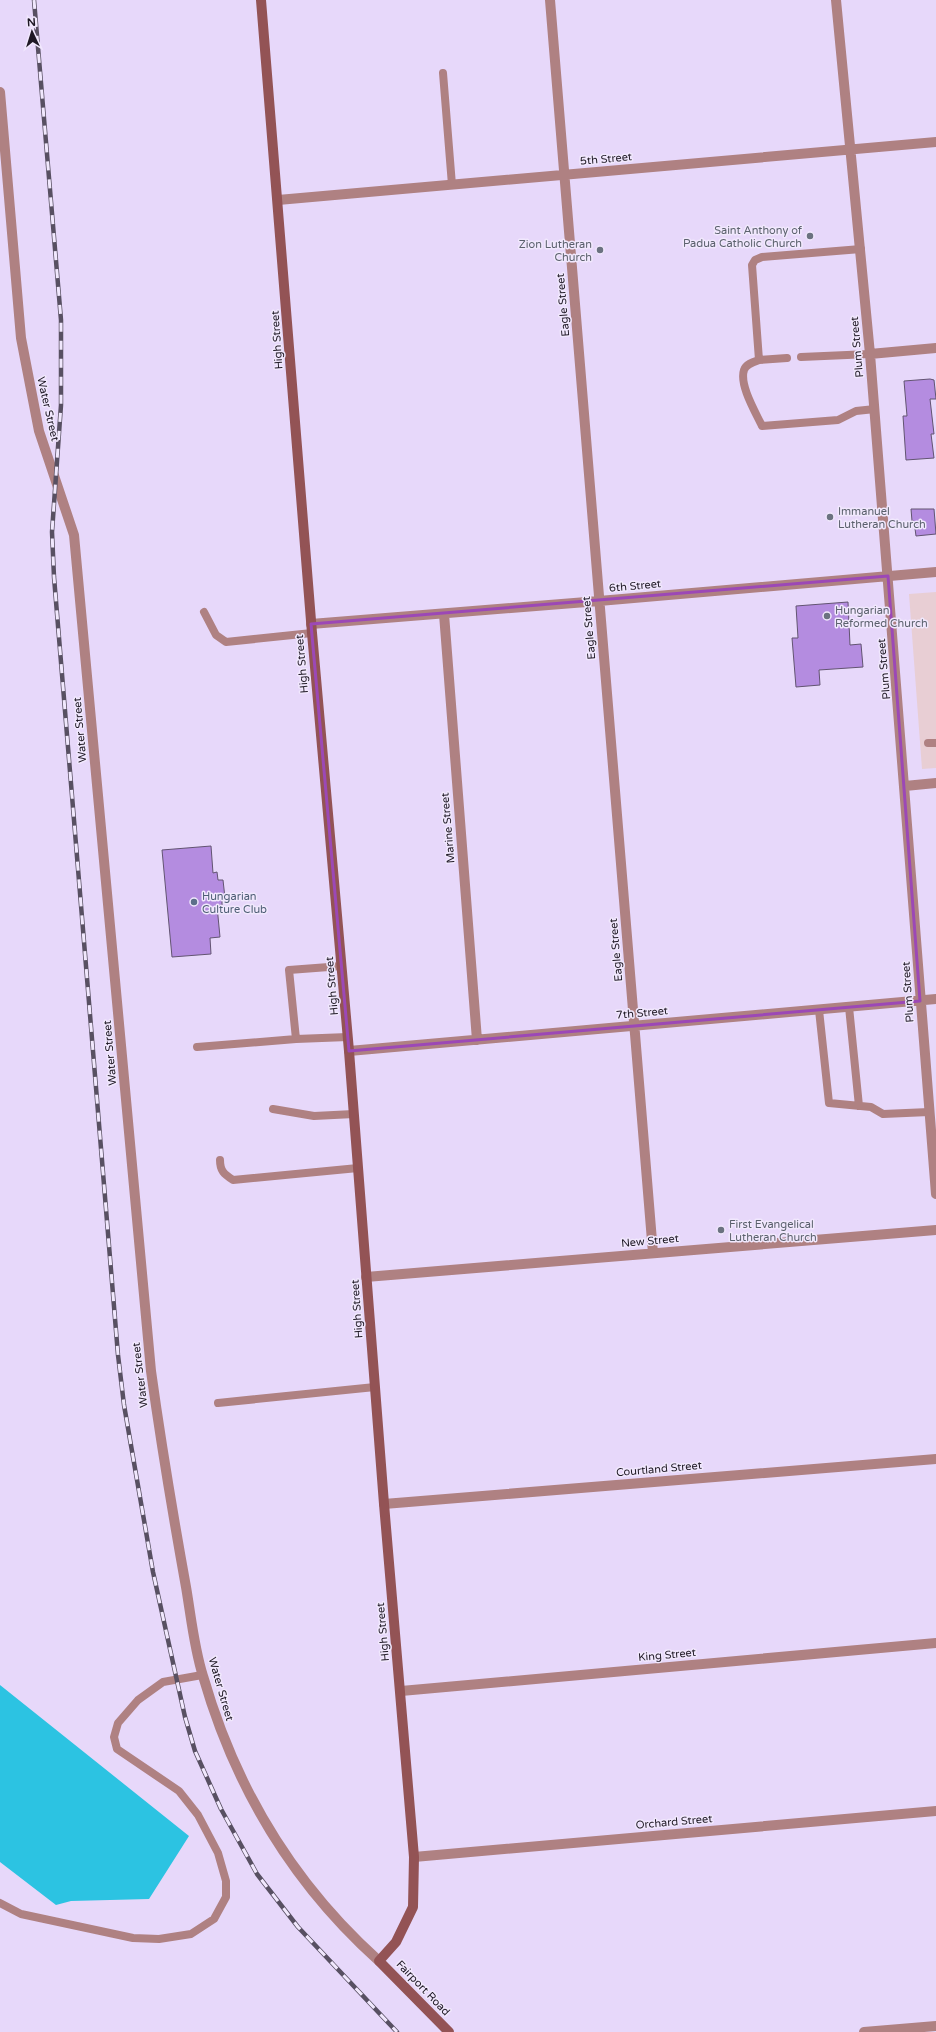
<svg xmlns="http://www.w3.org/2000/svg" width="936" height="2032" font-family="'Varela Round',sans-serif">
<rect width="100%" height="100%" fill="#e7d8fa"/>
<path fill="#e8ced4" d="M936 592V768L922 769 909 594Z"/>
<path fill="#2cc3e2" d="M0 1685 189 1836 149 1899 71 1901 56 1905 0 1862Z"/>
<path fill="#b48ce0" stroke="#625471" d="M930 379 934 380 936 399H930L934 434H931L934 458 906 460 903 416H907L904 381Z
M911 509H934L936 534 916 536 914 521H912Z
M848 602 850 645 861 644 863 667 819 670 820 685 796 687 792 638H798L796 606Z
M211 846 213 873 217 872 218 880H223L225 898H222V905L217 906 220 937 210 938 211 954 172 957 162 850Z"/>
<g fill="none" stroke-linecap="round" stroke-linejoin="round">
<path stroke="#af8182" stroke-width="8" d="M443 73 452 185
M801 357 870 354
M787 358 759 360 752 265 755 260 762 257 861 249
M759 360C753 362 746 364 744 370 739 385 756 413 762 426L838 420 856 411 875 409
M204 612 216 635 226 642 312 633
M928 743H936
M342 966 289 970 296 1039 348 1037
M849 1007 859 1106
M819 1010 829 1103 871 1107 883 1114 929 1112
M197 1047 296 1039
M273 1109 314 1116 354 1114
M220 1160C220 1171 224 1174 233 1180L358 1168
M218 1403 375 1387
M0 1903 21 1914 133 1938 159 1939 191 1934 214 1919 226 1897V1881L218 1853 198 1815 179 1791 117 1749 114 1737 118 1723 138 1700 163 1682 202 1675"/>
<path stroke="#af8182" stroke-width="10" d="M550 0 653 1253
M836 0 870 354 936 1194
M0 92 21 338 39 431 74 535 151 1371C161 1443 173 1515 186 1587 191 1616 194 1648 203 1676 235 1787 293 1884 379 1961
M278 200 936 142
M870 354 936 348
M444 614 477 1040
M311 624 599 601 936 572
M905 786 936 783
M349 1051 936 999
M366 1277 936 1230
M384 1504 936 1459
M401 1691 936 1643
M414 1857 936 1811
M864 2032 936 2026"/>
<path stroke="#935355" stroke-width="10" d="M261 0 312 633 349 1051 384 1504 414 1857 413 1907 396 1942 379 1961 449 2032"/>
<defs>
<path id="rail" d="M34 0 61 320V405L52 532 54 577 118 1355 124 1405 153 1572 185 1717 195 1751 221 1809 257 1874 298 1927 397 2032"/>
</defs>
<use href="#rail" stroke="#585062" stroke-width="4.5"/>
<use href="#rail" stroke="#f1e8fd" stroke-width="3" stroke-dasharray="9" stroke-linecap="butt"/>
</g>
<path fill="none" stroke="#9c48b6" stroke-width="3" stroke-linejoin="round" d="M888 576 920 1001 349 1051 311 624Z"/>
<g fill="#6b7280" stroke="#f1e8fd" stroke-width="1.5">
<circle cx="810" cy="236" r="4"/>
<circle cx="600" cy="250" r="4"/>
<circle cx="830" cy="517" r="4"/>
<circle cx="827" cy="616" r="4"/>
<circle cx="721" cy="1230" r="4"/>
</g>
<circle fill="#5c6f8a" stroke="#f1e8fd" stroke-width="1.5" cx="194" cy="902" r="4"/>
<g text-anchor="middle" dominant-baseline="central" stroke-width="3" stroke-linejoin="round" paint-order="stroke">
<g font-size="11" fill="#1e1824" stroke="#f1e8fd">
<text transform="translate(606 159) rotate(-5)">5th Street</text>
<text transform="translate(563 305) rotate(-95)">Eagle Street</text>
<text transform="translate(277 340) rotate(-94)">High Street</text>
<text transform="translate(857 347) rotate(-95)">Plum Street</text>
<text transform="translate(48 409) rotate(77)">Water Street</text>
<text transform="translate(635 586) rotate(-5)">6th Street</text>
<text transform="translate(589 628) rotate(-95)">Eagle Street</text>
<text transform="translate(302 664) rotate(-95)">High Street</text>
<text transform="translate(884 669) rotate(-95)">Plum Street</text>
<text transform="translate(80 730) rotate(-95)">Water Street</text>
<text transform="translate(448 828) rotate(-95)">Marine Street</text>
<text transform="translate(616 950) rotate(-95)">Eagle Street</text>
<text transform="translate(332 986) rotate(-95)">High Street</text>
<text transform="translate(908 992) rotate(-94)">Plum Street</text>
<text transform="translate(642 1013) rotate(-5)">7th Street</text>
<text transform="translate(110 1053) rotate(-95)">Water Street</text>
<text transform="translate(650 1241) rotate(-5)">New Street</text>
<text transform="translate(357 1309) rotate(-94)">High Street</text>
<text transform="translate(140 1375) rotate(-97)">Water Street</text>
<text transform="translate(659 1469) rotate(-5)">Courtland Street</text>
<text transform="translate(383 1632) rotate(-95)">High Street</text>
<text transform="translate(667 1655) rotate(-5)">King Street</text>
<text transform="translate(221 1689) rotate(74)">Water Street</text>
<text transform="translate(674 1822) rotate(-5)">Orchard Street</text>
<text transform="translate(423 1988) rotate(46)">Fairport Road</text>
</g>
<g font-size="11" fill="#5b616d" stroke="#f1e8fd" text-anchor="start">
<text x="802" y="230" text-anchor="end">Saint Anthony of<tspan x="802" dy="13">Padua Catholic Church</tspan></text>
<text x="592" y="244" text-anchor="end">Zion Lutheran<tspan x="592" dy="13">Church</tspan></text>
<text x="838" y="511">Immanuel<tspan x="838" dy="13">Lutheran Church</tspan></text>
<text x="835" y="610">Hungarian<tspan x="835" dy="13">Reformed Church</tspan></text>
<text x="729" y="1224">First Evangelical<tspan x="729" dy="13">Lutheran Church</tspan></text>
</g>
<g font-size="11" fill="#4e5e75" stroke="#f1e8fd" text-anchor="start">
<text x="202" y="896">Hungarian<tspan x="202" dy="13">Culture Club</tspan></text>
</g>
</g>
<g transform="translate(32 32) rotate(356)" stroke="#f1e8fd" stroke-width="3" paint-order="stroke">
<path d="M0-3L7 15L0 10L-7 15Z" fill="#1e1824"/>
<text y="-6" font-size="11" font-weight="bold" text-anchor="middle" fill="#1e1824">N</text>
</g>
</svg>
